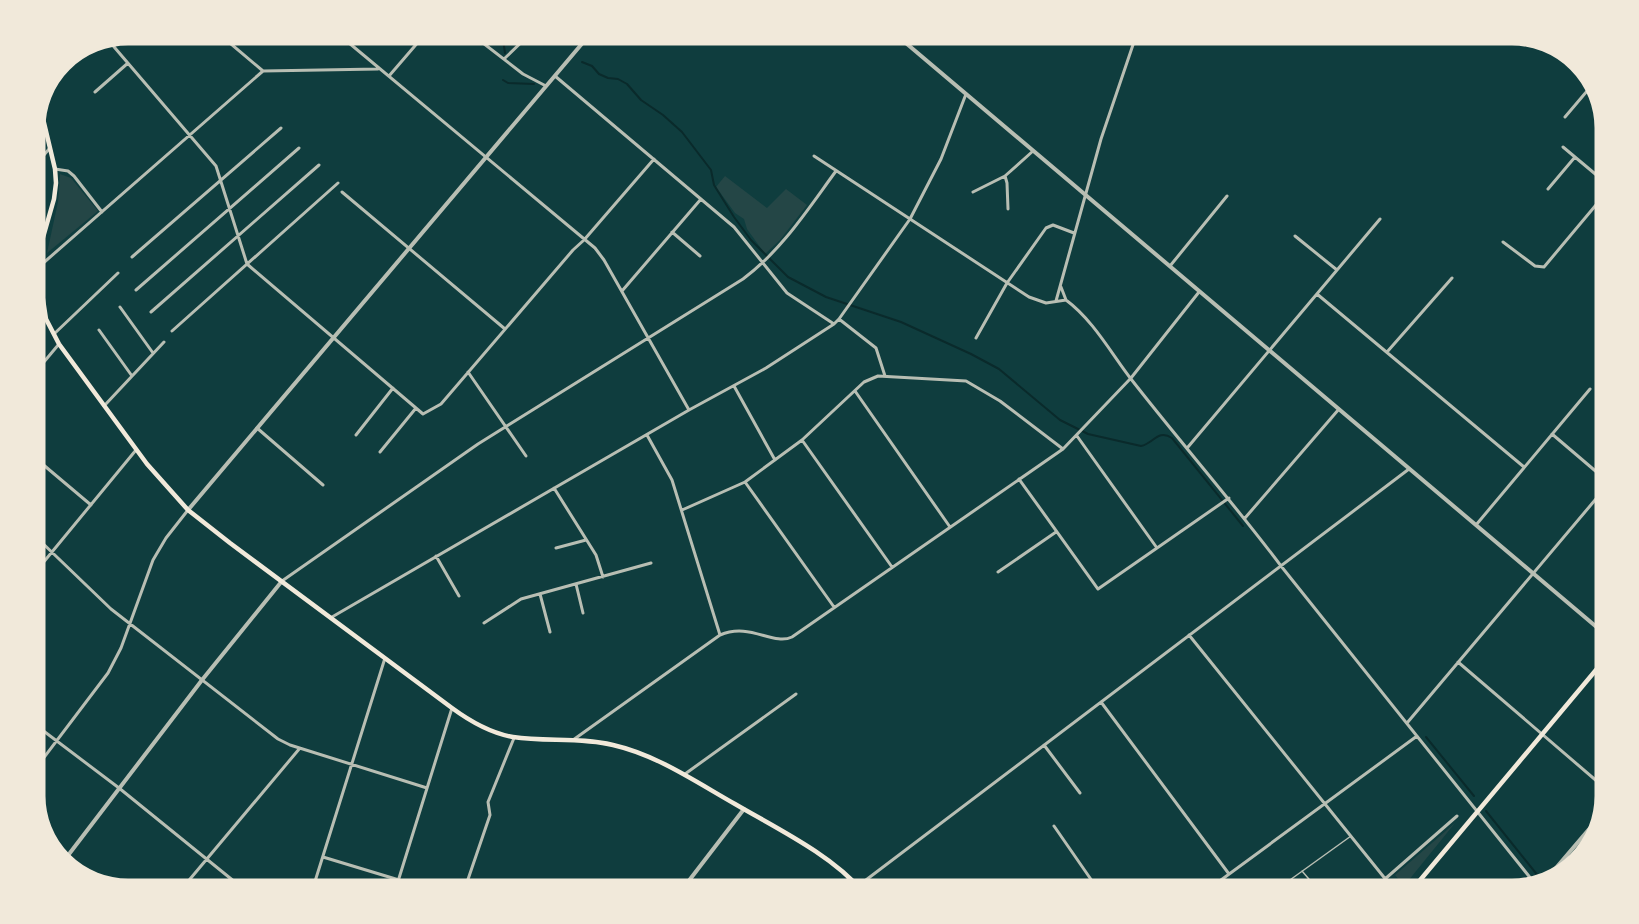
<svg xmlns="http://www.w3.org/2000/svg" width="1639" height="924" font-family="'Work Sans',sans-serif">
<rect width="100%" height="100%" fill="#0f3d3e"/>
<path fill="#244646" d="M60 174 71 178 98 211 47 253 58 202Z
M725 176 767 208 786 189 807 205 780 240 765 254 747 229 744 219 735 213 716 187Z
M1455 823 1404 886 1395 875Z"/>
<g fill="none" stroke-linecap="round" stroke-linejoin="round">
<path stroke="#0a2a2b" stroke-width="2" d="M502 33 505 53
M582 62 592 66 599 74 608 78 618 79 627 84 641 100 663 115 682 132 711 170 714 185 734 217 751 240 788 277 826 297 901 322 971 354 999 369 1060 420 1088 434 1141 446C1154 443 1158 429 1172 438L1243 526
M503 80 508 83 534 84
M1426 737 1474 796
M1486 811 1539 877"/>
<path stroke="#b8beb3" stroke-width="1.5" d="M1302 871 1314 885 1328 891
M1558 878 1597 832
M1276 890 1351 836"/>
<path stroke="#b8beb3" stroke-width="3" d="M218 33 263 71
M337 33 595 248 604 260 689 410
M470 33 523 74 546 86
M814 39 819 33
M109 41 216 166 247 264 423 414 441 404 573 250 584 240 654 159
M482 43 493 33
M504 59 531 33
M389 76 426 33
M555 76 734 227 787 293 834 324
M95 92 128 63
M1565 117 1593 84
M1563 147 1606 183
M814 156 1029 297 1046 303 1066 300C1093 320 1111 353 1131 379 1180 442 1233 502 1281 566L1536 885
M33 168 49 149
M55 169 68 171 74 176 102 212
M1005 176 1007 183 1008 209
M1548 189 1575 157
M342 192 505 329
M973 192 1005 176 1033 151
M672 232 700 256
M1295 236 1337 270
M33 240 41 246
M1503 242 1535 266 1544 267 1606 193
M132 257 281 128
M41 265 263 71 378 69
M1170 266 1227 196
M1061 287 1066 300
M136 290 299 148
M622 291 701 199
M1317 294 1524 467
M1056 301 1101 139 1137 33
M120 307 153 353
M151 312 319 165
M839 319 876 348 885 376
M99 330 132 376
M172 331 338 183
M54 334 118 273
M976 338 1007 283 1046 228 1053 225 1074 233
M1387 352 1452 278
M468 372 526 456
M33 375 59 344
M734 386 775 460
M855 391 950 527
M104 406 164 342
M257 428 323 485
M1552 434 1606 480
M356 435 393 388
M647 435 672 480 720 635
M1077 436 1157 548
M802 440 892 567
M1188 447 1380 219
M380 452 416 408
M40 462 91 505
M1019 479 1098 589 1229 498
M745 482 834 607
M554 488 596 555 603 577
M682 510 745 482 802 440 864 382 878 376 966 381 1000 401 1063 449
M1245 518 1339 409
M1476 525 1590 389
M33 534 111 609 278 739 290 745 427 788
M556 548 586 540
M436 556 459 596
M998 572 1056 532
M33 575 136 450
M282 581 478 444 743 279C782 250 808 209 836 171
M576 584 583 613
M540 594 550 632
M332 617 689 410 766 368 834 324 839 319 910 219 941 159 966 94
M484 623 521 599 651 563
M1189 635 1395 891
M1458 662 1606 789
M1101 702 1229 874
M33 723 119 788 246 891
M1407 723 1606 487
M573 740 720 635C750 622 773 646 792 637L1063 449 1131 378 1199 292
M1044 745 1080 793
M33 772 108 673 121 648 153 560 166 538 188 510
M685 774 796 694
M1054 826 1099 891
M323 857 399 880
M1385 879 1457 816
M858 886 1409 469
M180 891 300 748
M312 891 385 658
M395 891 452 708
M464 891 490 815 488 802 514 738
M831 891 850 878
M1206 891 1417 736"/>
<path stroke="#b8beb3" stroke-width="4" d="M894 33 1606 635
M188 510 591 33
M63 862 202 680 282 581
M1544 882 1602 814
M681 891 744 809"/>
<path stroke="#f1e9da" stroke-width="4.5" d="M40 106 55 169 56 183 54 199 42 241V293L46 319 59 344 147 464 188 510 230 543 452 708C471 722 490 733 513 737 546 742 580 737 613 745 657 755 696 782 735 804 776 828 832 855 862 891"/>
<path stroke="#f1e9da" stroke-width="4.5" d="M1411 891 1606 658"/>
</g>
<path d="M0 0H1639V924H0ZM128 44H1512A84 84 0 0 1 1596 128V796A84 84 0 0 1 1512 880H128A84 84 0 0 1 44 796V128A84 84 0 0 1 128 44Z" fill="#f1e9da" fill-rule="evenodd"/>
<path fill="none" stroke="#f1e9da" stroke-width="3" d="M128 44H1512A84 84 0 0 1 1596 128V796A84 84 0 0 1 1512 880H128A84 84 0 0 1 44 796V128A84 84 0 0 1 128 44Z"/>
</svg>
